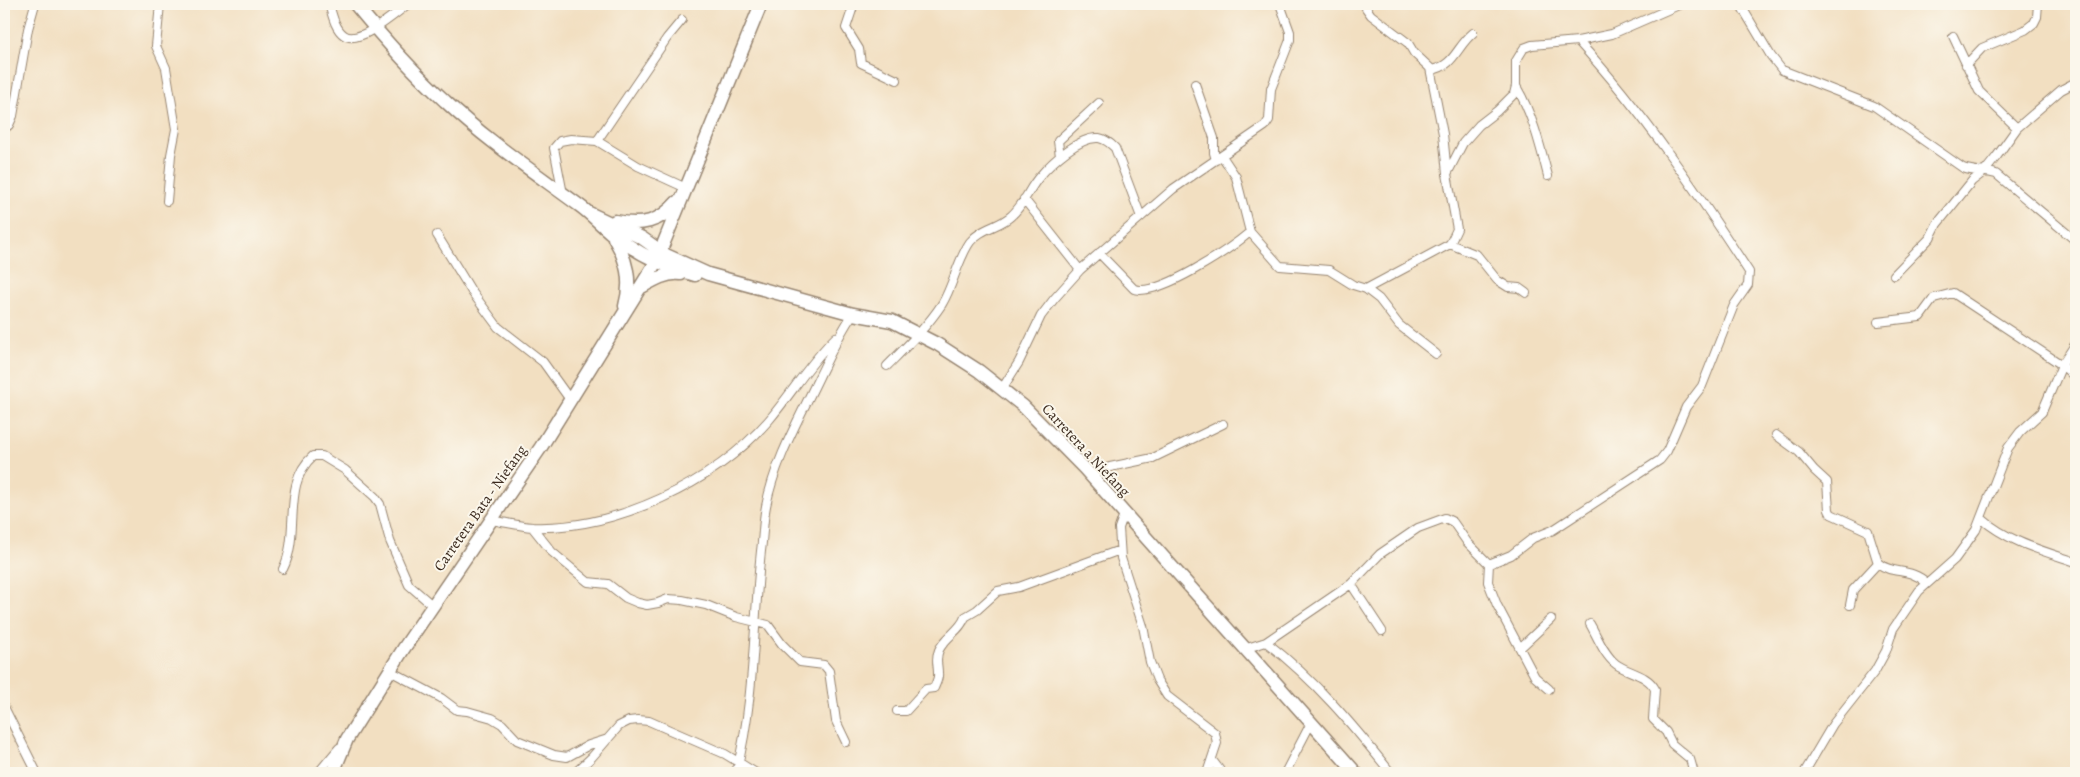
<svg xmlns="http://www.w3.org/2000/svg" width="2080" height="777" font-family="Alegreya,serif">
<rect width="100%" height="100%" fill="#fbf7ec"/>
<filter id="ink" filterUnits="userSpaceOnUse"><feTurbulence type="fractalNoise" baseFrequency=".02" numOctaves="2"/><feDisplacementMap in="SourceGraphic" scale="10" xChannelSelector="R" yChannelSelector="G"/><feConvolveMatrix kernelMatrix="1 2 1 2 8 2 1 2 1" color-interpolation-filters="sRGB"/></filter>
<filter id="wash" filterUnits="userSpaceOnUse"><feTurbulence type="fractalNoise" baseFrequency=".0096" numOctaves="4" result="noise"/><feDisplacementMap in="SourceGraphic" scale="20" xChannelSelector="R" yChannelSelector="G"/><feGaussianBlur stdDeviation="1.12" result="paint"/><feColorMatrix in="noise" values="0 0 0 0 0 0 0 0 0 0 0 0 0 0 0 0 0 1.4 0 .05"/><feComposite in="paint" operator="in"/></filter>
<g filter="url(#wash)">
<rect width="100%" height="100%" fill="#f2dfc1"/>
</g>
<g filter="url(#ink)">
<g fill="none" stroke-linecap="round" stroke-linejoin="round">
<defs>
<path id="street" d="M160 4 156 46 166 68 176 129 171 155 167 201
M329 4C332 14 335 29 344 35 359 46 396 13 408 4
M854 4 846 28 859 49 861 63 897 80
M1740 4 1771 56 1782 70 1874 106 1963 168C1974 172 1985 171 1996 174L2076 241
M1366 8 1371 15 1408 43 1414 53 1430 68 1443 134 1447 173
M1953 36 1979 91 2017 128
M1966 65 1982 48 2025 30 2034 23 2037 17 2038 4
M1431 70C1455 66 1456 47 1473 33
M1195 84 1214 138V153L1216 160
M1516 86C1532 113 1540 145 1548 176
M4 129 9 125 13 116 28 29 35 4
M597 141 667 38 682 20
M1060 156 1058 141 1099 103
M1222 156 1236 177 1250 232 1280 266 1329 270 1353 285 1366 289 1450 244 1457 229 1447 174 1463 143 1479 125 1497 111 1514 94 1516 86V61L1524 48 1532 45 1578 41 1612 34 1681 4
M563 194 554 148 560 141 571 139 597 141 638 166 686 188
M1024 199 1080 270
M437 235 472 292 498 327 543 362 571 401
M1450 244 1477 255 1497 280 1508 287 1519 288 1526 293
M1099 253 1134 289C1159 297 1230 249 1250 232
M1894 275 1930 238 1937 224 1951 207 1972 181 1985 171 1997 156 2017 128 2061 90 2076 82
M1366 289 1379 299 1399 325 1436 354
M1878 322 1920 317 1934 298 1953 293 2062 365 2076 378
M887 366C906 347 927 327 942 304 954 284 957 261 970 242 981 228 999 227 1011 216 1024 205 1029 188 1040 176 1052 162 1080 136 1099 138 1105 139 1111 144 1115 148L1141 217
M1002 389 1019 362 1041 316 1054 299 1080 270 1173 189 1265 126 1269 120 1271 89 1290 40V32L1280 4
M1776 435 1799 452 1814 470 1827 482 1829 510 1831 514 1868 531 1878 563C1892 575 1910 567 1927 583
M1090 475 1110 467 1153 458 1223 424
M1124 514 1119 528 1121 558 1143 626 1150 662 1157 680 1167 696 1215 733 1217 743 1207 773
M1981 518C2008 542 2043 551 2076 562
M491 520C504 522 519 526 532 527 616 530 714 483 769 420 792 393 810 362 836 337
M532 527 552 552 588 582 608 584 626 598 638 603 647 605 658 603 668 599 682 600 706 605 736 617 768 625 782 644 800 662 824 665 829 671 836 721 846 742
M1489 564 1511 555 1533 538 1553 530 1660 460 1667 451 1686 407 1702 386 1734 305 1748 285 1749 272C1697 192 1643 112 1578 41
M283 569C301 534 281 484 313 456H322L345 470 375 497 380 504 390 541 409 585 432 605
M1351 584 1382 631
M1850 605 1853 590 1878 563
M1590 624C1597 636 1604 655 1616 664 1628 673 1647 674 1655 689L1653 719 1666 732 1672 744 1690 759 1694 773
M1266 642C1316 681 1352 724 1391 773
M1520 648 1551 619
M1244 649 1266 642 1351 584 1380 554 1418 528 1445 518 1453 522 1467 542 1489 564 1488 582 1497 605 1535 677 1549 689
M390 671 441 698 457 710 467 711 492 718 502 724 517 740 554 755 567 757 589 745 608 739
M4 707 37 773
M897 711H906L926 689 934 688C936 683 939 678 938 673 938 664 935 659 939 650 945 637 961 630 965 617L977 610 998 591 1019 587 1120 550
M1212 760 1222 773
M318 773 339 748
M575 773 592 757 619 726 629 721 638 720 649 721 665 728 725 754 756 773
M736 773C755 701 753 625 761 551 763 537 763 521 766 506 775 460 799 419 819 377 830 355 839 334 853 314
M1285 773 1311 723
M1804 773 1833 724 1875 671 1886 651 1893 629 1919 591 1955 559 1976 530 2008 448 2020 432 2042 412 2062 365 2076 343"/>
<path id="primary" d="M355 4C383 38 412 71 445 101 486 140 534 172 580 206 591 214 600 224 611 233 637 253 664 267 695 275
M589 213 642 238 666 255 708 274 853 314 892 321 937 344 979 371 1023 406 1084 468 1356 773
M615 221C642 226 659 223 677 202
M614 238C627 260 632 281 625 306
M640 288C652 281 666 272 681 274
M333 773 347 739 404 648 541 447 656 262 761 4"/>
</defs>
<use href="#street" stroke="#968470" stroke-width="10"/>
<use href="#primary" stroke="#968470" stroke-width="15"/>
<use href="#street" stroke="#fff" stroke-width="8"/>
<use href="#primary" stroke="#fff" stroke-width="12"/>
</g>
</g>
<g text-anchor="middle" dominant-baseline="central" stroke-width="4" stroke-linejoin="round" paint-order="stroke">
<g font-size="15" fill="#3b2a1e" stroke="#fbf7ec">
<text transform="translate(1086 450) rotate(47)">Carretera a Niefang</text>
<text transform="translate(480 508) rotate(-55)">Carretera Bata - Niefang</text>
</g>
</g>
<rect width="2080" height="777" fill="none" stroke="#fbf7ec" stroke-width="20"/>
</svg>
